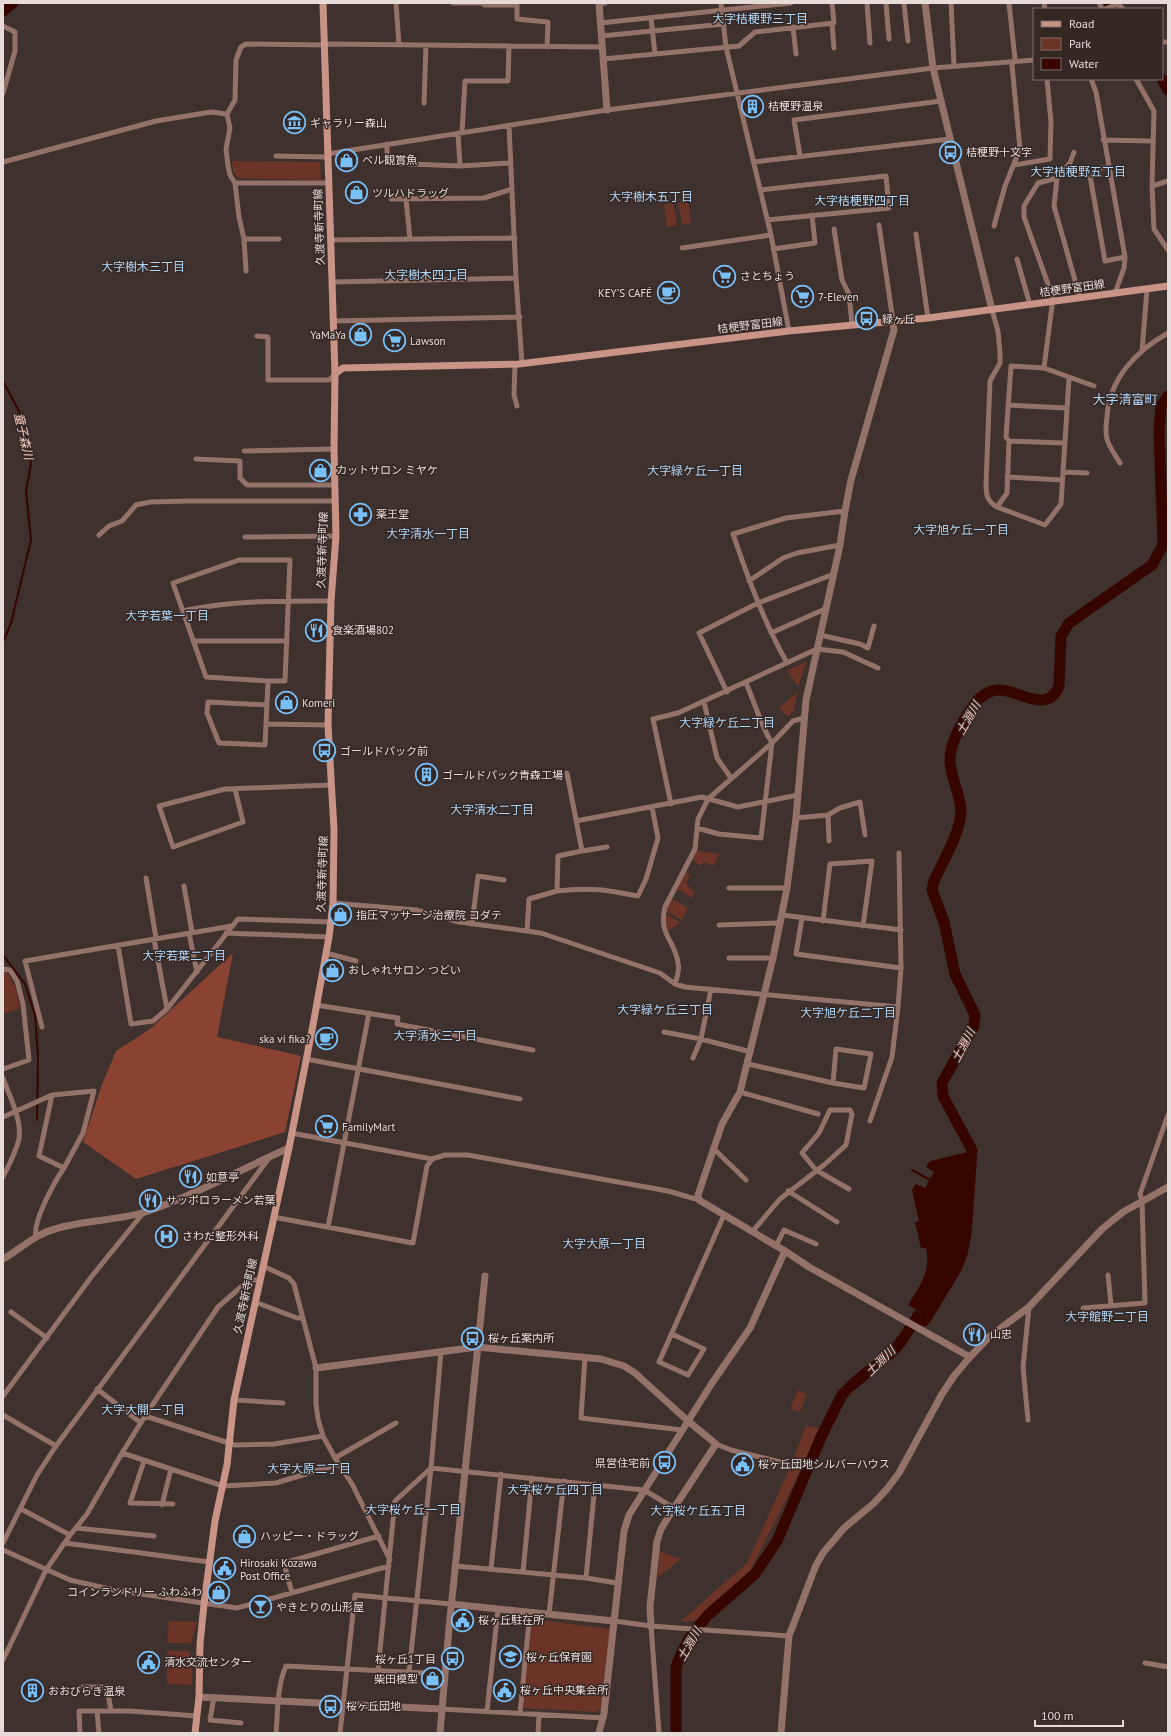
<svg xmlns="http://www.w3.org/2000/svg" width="1171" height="1736" font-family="'PT Sans','Noto Sans JP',sans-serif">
<rect width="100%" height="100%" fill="#3e312e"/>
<path fill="#6c3427" d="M232 161 320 162 321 180 237 178 233 171Z
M688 201 691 223 682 224 678 203Z
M673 203 677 225 667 227 664 205Z
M807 661 798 686 787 671Z
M797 692 794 710 788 717 779 708Z
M697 851 719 854 714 866 704 862 701 866 693 860Z
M684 872 690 875 686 883 695 893 692 898 676 888Z
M671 898 688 908 682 920 666 911Z
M665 914 680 922 678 925 667 931Z
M6 971 15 986 20 1008 3 1014V972Z
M798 1390 807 1394 800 1412 790 1409Z
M806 1426 820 1428 788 1496 750 1571 695 1621H681L747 1563 788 1472Z
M659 1551 681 1559 658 1577Z
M532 1619 603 1628 609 1630 610 1633 603 1708 596 1712 523 1708Z
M169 1621 197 1622 191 1643H167Z
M167 1651H190V1657L192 1665V1685L167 1684Z"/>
<path fill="#8a4333" d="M233 953 217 1037 301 1056 285 1132 136 1179 83 1142 101 1087 116 1051 150 1029Z"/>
<path fill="#370500" d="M968 1152 964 1238 960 1255 953 1272 923 1319 924 1320 928 1316 923 1325 916 1329 904 1347 894 1358 846 1397 839 1405 833 1401C844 1378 870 1366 888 1348 899 1337 907 1323 915 1310L925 1315 908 1305C920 1285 931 1272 926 1248H921L915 1222 919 1221 912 1190 916 1184 925 1188 934 1172 926 1167 930 1161Z"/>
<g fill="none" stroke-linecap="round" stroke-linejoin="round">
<path stroke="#370500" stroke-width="2" d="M3 381 22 417 23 442 28 447 31 464 26 491 31 540 11 623 3 642
M3 955 25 984 35 1015 38 1057 37 1120
M912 1170 932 1181"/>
<path stroke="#370500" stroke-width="11" d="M1109 3 1113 9
M3 11 13 3
M1162 79 1168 90
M917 1324 925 1320 956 1269 962 1254 966 1234 972 1150 943 1096 942 1083 974 1026 975 1015 955 974 944 922 932 890 934 881C943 861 961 832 961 810 960 794 950 775 950 760 950 740 965 717 976 702 981 696 991 689 1000 690 1018 690 1048 715 1059 686L1061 636 1069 623 1152 565 1163 545 1159 432 1161 406 1168 396
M676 1733V1667L681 1654 691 1635 708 1615 755 1574 777 1541 821 1437 842 1395 845 1392"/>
<path stroke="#947269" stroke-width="5" d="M396 3 399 45
M453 3H483
M483 3 484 5H517
M517 3V19L548 22 547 47
M721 3 726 47 771 235 789 331
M867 3 870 43
M886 3 889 39
M904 3 908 41
M951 3 954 65
M1044 3 1045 9
M1099 3 1102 9
M599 4 605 3
M1105 9 1118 4 1123 9
M651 18 655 54
M600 23 791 3
M832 23 834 48
M3 26 15 32V51L3 93
M793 27 796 54
M601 36 724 24
M1162 42H1168
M603 59 739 46 755 32 834 23 832 3
M1091 79 1096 92 1125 257 1124 268 1115 293
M1136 79 1154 111 1152 186 1154 229 1168 250
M424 103 426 45
M509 125 516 278 522 364
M462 132 465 81H508L509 46
M458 133 460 166 510 163
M1103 140 1152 141
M387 144V163L460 166
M1074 152 1070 163 1057 178 1054 206 1080 298
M327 154 607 110 933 68 1034 60
M276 156 327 157
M800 156 794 120 941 101
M3 162 156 121 211 112 227 114
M754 162 950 139
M1014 165 1050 159 1051 122 1047 79
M1108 167 1089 170 1105 261 1125 257
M235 183H328
M1152 186 1168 181
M760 190 886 176 889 208 767 220
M391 199 484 198 512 189
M406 199 410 239
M879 225 893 321
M994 226 1005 186 1020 149 1012 65 1015 59 1009 3
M834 229 842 280 849 294 852 325
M916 234 928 318
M244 239H279
M330 240 515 238
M682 248 771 235
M773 249 815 243 812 215
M1017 259 1030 305
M246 271 244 239 239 217 235 183 230 175 228 166 226 149 230 128 227 114 235 100 236 60 241 47 246 44 324 45 329 44 602 47
M332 282 516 278
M992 310 998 331 1000 352V363L990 381 986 484C986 495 987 501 997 507
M333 321 520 317
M257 336 268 337V380H329L335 374
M1142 351 1147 289
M515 364 514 395 517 406
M1044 368 1053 298 1024 217V206L1038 183 1057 178
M1069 378 1061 504 1045 525 997 507 1007 493 1009 441 1006 437 1011 366 1044 368 1094 386
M1008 405 1066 408
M1009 441 1064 443
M244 451 334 449
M196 459 240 461V478L247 485H335
M1120 463C1116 456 1109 447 1107 439 1105 432 1106 424 1107 417 1109 379 1136 351 1168 333
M1063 472 1087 473
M1007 477 1062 480
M99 535 109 526 122 521 136 505 150 502 188 501H335
M245 537 336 536
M239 560H290L285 681H268L206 677 173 583Z
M749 581 783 558 797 553 840 545
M183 611C230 600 283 601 331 601
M771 633 825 609
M820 635 860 644 868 648 874 626
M194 641H287
M787 663C764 622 748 578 733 534L786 518 845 511
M727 692 699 633 758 603 834 574
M704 702 717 758 731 778
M267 705 208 702 207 713 219 743 265 745 268 681
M266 724 328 725
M235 789 243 822 173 847 159 806 225 789 331 785
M671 804 653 719 678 713 817 649 843 652 878 668
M828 815 829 841
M796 818 828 815 840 808 860 802 865 835
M576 821 702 797 738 807 798 795
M697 828 719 834 761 838 772 743C760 724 755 703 746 683
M582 851 607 847
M146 878 156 938
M184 886 192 932
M729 888H787
M557 891C590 887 607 890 638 896L646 879 658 838 652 807
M333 903 416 910 459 922 541 933 660 973 675 984 685 987 898 1007 901 968 899 853
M782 915 901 930
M802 918 796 954 901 968
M823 921 830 864 872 861 863 926
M472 924 478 876 504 880
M719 925 779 923
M527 931 529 899 557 891 558 856 582 851 567 773
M189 933 197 972
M226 933 329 937
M154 939 167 1009
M118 945 131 1024 153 1021 167 1009 238 919 331 922
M326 953 356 961
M729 958H773
M3 969 10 970 17 981 23 1004 29 1060 3 1069
M675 984C677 977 680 970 678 963 675 940 658 935 665 907L695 849 698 819 708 799 772 743 793 721 804 718
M316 1005 398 1018 397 1024 533 1050
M42 1027 25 961 232 926
M664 1032 701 1039 751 1052
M693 1058 701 1039 711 989
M306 1059 520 1099
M748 1064 833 1083 864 1088 871 1054 836 1049 833 1083
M3 1078C9 1095 22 1119 19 1139 16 1152 9 1165 3 1177
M740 1092 818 1114
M3 1117 52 1095 94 1091 83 1133 64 1168 39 1156 52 1095
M870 1121 892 1057 898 1007
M291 1133 432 1159 445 1155H468L668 1191 699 1200
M713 1148 746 1180
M788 1191 837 1222
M273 1217 413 1243 427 1166 432 1159
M328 1227 369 1013
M752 1232 780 1199 824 1165 846 1145 852 1114 850 1110H830L819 1133 802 1153 816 1170 849 1189
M36 1237C32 1222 55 1181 64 1168
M776 1246 784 1230 816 1244
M263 1266 289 1278 294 1284 316 1368V1404L318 1419 323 1436 335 1458 352 1484 390 1560
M1108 1275 1111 1305
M255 1302 297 1318H303
M1083 1308 1145 1303 1142 1201 1140 1194 1168 1115
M11 1312 47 1338
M672 1334 704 1349 688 1375 659 1362 724 1215
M585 1357 581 1418 682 1430
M97 1389 141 1423
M3 1396 92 1276 144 1212
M234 1400 283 1403
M3 1415 56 1446
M145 1416 235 1445 274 1444 323 1436
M1028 1420 1023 1367 1029 1307
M716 1444 731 1450 789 1464
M122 1453 223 1486 276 1483 339 1464
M335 1458 396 1423
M144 1461 130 1503 173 1504
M595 1484 586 1578 617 1583
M162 1505 171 1469
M21 1509 70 1535
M76 1528 154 1536
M3 1543 37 1475 56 1446 269 1158
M65 1543 209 1562
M3 1550 70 1580 114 1590 237 1608 389 1566
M456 1566 586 1578
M491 1569 501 1474
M523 1572 532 1478
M292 1593 284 1563 379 1536
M549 1614 564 1481
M614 1621 651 1626 789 1636
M651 1626 659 1733
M3 1660 46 1570 70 1535 87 1514 122 1453 145 1416 218 1307 249 1280H260
M1145 1663 1168 1667
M378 1670 395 1501 431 1468 644 1490 674 1508
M409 1672 431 1468 441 1351
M82 1687H107L111 1711
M214 1697 210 1720 241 1723
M441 1709 604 1718
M97 1711 99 1733
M487 1711 498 1609
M520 1713 530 1612
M80 1733 79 1711H130L197 1716
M276 1733C278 1711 277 1686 286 1666L445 1674
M340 1733 355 1595 451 1604
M538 1733 539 1714"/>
<path stroke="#947269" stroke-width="7" d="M599 3 607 110
M925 3 933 68 992 310
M893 321 894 330 851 480 845 511 840 545 806 700 796 818 787 888 773 958 740 1092 722 1124 698 1195 699 1200 785 1251 809 1267 970 1357
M3 1259C21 1249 35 1234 55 1229 84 1220 116 1221 145 1212 194 1196 241 1169 289 1148
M316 1368 477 1347 601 1359 624 1366 635 1373 688 1421 716 1444 674 1508 661 1529 657 1541 650 1607 651 1626
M451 1604 614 1621
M199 1697 441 1709
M440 1733 449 1628 485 1276
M599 1733 604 1713 624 1531 629 1515 712 1383 750 1328 785 1251
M781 1733 789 1636 816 1565 823 1553 844 1528 873 1504 887 1489 899 1473 942 1394 954 1376 970 1357 989 1337 1029 1307 1102 1229 1123 1212 1168 1187"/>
<path stroke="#c99386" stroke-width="7" d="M335 374 343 368 519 364 789 331 928 318 1168 286
M195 1733 199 1697 200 1644 204 1604 215 1521 227 1465 234 1400 289 1148 313 1025 329 937 333 903 334 830 328 725 331 601 336 536 334 449 335 374 323 3"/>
</g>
<defs>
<symbol id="building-ring" viewBox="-11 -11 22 22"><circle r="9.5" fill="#342724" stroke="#79bff8" stroke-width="1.5"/><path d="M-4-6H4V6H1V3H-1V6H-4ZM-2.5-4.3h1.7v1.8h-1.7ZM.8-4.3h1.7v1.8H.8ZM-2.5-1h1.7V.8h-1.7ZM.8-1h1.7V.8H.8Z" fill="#79bff8"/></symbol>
<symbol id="museum-ring" viewBox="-11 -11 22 22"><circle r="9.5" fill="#342724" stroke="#79bff8" stroke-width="1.5"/><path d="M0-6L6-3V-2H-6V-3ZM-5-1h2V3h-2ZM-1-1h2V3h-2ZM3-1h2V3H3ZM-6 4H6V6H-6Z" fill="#79bff8"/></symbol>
<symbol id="bus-ring" viewBox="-11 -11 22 22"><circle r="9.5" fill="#342724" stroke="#79bff8" stroke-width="1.5"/><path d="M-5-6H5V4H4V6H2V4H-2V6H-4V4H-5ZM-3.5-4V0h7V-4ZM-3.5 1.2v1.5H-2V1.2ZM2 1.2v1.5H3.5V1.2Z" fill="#79bff8"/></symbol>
<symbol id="shop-ring" viewBox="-11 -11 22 22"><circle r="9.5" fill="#342724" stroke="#79bff8" stroke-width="1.5"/><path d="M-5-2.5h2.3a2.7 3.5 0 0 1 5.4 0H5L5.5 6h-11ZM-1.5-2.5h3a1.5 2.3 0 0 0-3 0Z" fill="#79bff8"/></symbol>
<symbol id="supermarket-ring" viewBox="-11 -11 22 22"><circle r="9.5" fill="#342724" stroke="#79bff8" stroke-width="1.5"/><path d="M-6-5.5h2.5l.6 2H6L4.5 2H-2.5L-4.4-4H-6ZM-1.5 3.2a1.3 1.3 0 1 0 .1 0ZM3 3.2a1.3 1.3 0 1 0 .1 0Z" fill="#79bff8"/></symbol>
<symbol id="cafe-ring" viewBox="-11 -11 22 22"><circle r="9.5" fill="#342724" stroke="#79bff8" stroke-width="1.5"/><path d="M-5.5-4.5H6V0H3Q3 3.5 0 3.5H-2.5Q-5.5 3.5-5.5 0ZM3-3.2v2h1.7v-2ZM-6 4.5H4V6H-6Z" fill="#79bff8"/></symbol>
<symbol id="pharmacy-ring" viewBox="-11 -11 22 22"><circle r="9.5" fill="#342724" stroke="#79bff8" stroke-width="1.5"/><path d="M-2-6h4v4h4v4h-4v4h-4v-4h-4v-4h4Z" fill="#79bff8"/></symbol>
<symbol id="restaurant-ring" viewBox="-11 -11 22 22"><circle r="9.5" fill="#342724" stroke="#79bff8" stroke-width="1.5"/><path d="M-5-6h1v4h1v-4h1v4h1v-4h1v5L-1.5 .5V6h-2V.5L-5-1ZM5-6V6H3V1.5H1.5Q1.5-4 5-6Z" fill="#79bff8"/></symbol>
<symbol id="hospital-ring" viewBox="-11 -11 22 22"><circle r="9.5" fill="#342724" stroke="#79bff8" stroke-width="1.5"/><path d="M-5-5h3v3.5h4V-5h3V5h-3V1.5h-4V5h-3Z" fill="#79bff8"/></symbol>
<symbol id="civic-ring" viewBox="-11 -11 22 22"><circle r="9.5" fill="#342724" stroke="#79bff8" stroke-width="1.5"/><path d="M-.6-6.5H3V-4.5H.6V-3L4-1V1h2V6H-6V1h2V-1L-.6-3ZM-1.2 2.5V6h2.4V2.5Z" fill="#79bff8"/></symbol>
<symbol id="bar-ring" viewBox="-11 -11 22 22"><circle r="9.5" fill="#342724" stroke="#79bff8" stroke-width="1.5"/><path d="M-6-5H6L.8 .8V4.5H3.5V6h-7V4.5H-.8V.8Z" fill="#79bff8"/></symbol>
<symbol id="school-ring" viewBox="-11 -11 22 22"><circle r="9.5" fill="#342724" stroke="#79bff8" stroke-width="1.5"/><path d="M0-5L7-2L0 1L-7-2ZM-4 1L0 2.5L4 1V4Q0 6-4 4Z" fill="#79bff8"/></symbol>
</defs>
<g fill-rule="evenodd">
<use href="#building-ring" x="740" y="94" width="25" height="25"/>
<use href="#museum-ring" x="282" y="110" width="25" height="25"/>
<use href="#bus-ring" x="938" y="140" width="25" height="25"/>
<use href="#shop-ring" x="334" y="148" width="25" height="25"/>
<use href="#shop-ring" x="344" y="180" width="25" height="25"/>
<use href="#supermarket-ring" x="712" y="264" width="25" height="25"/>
<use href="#cafe-ring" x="656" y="280" width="25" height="25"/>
<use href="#supermarket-ring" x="790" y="284" width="25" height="25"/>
<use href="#bus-ring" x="854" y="306" width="25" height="25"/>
<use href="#shop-ring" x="348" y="322" width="25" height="25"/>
<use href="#supermarket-ring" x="382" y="328" width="25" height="25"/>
<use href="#shop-ring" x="308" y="458" width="25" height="25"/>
<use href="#pharmacy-ring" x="348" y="502" width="25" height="25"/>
<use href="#restaurant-ring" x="304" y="618" width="25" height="25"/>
<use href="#shop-ring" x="274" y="690" width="25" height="25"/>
<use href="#bus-ring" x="312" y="738" width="25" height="25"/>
<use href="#building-ring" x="414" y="762" width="25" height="25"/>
<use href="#shop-ring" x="328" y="902" width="25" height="25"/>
<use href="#shop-ring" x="320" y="958" width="25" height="25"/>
<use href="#cafe-ring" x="314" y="1026" width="25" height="25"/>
<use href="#supermarket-ring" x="314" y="1114" width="25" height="25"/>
<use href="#restaurant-ring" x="178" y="1164" width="25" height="25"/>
<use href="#restaurant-ring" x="138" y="1188" width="25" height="25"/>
<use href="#hospital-ring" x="154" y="1224" width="25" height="25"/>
<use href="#restaurant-ring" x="962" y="1322" width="25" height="25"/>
<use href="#bus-ring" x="460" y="1326" width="25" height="25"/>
<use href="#bus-ring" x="652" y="1450" width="25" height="25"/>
<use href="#civic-ring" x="730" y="1452" width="25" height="25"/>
<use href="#shop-ring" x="232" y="1524" width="25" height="25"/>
<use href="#civic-ring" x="212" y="1556" width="25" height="25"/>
<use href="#shop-ring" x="206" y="1580" width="25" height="25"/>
<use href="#bar-ring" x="248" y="1594" width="25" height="25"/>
<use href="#civic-ring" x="450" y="1608" width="25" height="25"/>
<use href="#school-ring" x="498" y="1644" width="25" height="25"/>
<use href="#bus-ring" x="440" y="1646" width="25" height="25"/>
<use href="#civic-ring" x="136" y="1650" width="25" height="25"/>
<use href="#shop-ring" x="420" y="1666" width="25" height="25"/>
<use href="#civic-ring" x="492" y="1678" width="25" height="25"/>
<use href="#building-ring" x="20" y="1678" width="25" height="25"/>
<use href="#bus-ring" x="318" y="1694" width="25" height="25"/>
</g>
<g text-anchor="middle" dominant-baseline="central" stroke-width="3" stroke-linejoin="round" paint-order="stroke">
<g font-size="11" fill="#e5dcda" stroke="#342724" text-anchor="start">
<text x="768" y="106">桔梗野温泉</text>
<text x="310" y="123">ギャラリー森山</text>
<text x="966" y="152">桔梗野十文字</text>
<text x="362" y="160">ベル観賞魚</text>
<text x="372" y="193">ツルハドラッグ</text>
<text x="740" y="276">さとちょう</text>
<text x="652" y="293" text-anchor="end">KEY’S CAFÉ</text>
<text x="818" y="297">7-Eleven</text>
<text x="882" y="319">緑ヶ丘</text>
<text x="346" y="335" text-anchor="end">YaMaYa</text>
<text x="410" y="341">Lawson</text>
<text x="336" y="470">カットサロン ミヤケ</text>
<text x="376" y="514">薬王堂</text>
<text x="332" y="630">食楽酒場802</text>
<text x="302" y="703">Komeri</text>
<text x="340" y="751">ゴールドパック前</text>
<text x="442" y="775">ゴールドパック青森工場</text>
<text x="356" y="915">指圧マッサージ治療院 コダテ</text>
<text x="348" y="970">おしゃれサロン つどい</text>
<text x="310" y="1039" text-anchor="end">ska vi fika?</text>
<text x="342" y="1127">FamilyMart</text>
<text x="206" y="1177">如意亭</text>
<text x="166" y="1200">サッポロラーメン若葉</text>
<text x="182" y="1236">さわだ整形外科</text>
<text x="990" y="1334">山忠</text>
<text x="488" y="1338">桜ヶ丘案内所</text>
<text x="650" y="1463" text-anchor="end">県営住宅前</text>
<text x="758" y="1464">桜ヶ丘団地シルバーハウス</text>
<text x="260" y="1536">ハッピー・ドラッグ</text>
<text x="240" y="1563">Hirosaki Kozawa<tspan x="240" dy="13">Post Office</tspan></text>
<text x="202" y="1592" text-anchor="end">コインランドリー ふわふわ</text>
<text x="276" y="1607">やきとりの山形屋</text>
<text x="478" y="1620">桜ヶ丘駐在所</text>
<text x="526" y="1657">桜ヶ丘保育園</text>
<text x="436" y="1659" text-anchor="end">桜ヶ丘1丁目</text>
<text x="164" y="1662">清水交流センター</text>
<text x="418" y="1679" text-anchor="end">柴田模型</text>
<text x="520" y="1690">桜ヶ丘中央集会所</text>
<text x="48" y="1691">おおびらき温泉</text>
<text x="346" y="1706">桜ヶ丘団地</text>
</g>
<g font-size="11" fill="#e5dcda" stroke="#342724">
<text transform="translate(319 227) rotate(-92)">久渡寺新寺町線</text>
<text transform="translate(1072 288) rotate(-8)">桔梗野富田線</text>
<text transform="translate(750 325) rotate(-7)">桔梗野富田線</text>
<text transform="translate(322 550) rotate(-88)">久渡寺新寺町線</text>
<text transform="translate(322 874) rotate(-88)">久渡寺新寺町線</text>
<text transform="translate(245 1296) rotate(-78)">久渡寺新寺町線</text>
</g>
<g font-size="12" fill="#b1d7f7" stroke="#342724">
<text x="760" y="18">大字桔梗野三丁目</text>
<text x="1078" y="171">大字桔梗野五丁目</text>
<text x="651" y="196">大字樹木五丁目</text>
<text x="862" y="200">大字桔梗野四丁目</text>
<text x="143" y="266">大字樹木三丁目</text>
<text x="426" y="274">大字樹木四丁目</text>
<text x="695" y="470">大字緑ケ丘一丁目</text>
<text x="961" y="529">大字旭ケ丘一丁目</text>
<text x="428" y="533">大字清水一丁目</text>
<text x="167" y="615">大字若葉一丁目</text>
<text x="727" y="722">大字緑ケ丘二丁目</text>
<text x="492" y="809">大字清水二丁目</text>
<text x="184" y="955">大字若葉二丁目</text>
<text x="665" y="1009">大字緑ケ丘三丁目</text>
<text x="848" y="1012">大字旭ケ丘二丁目</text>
<text x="435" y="1035">大字清水三丁目</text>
<text x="604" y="1243">大字大原一丁目</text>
<text x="1107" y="1316">大字館野二丁目</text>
<text x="143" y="1409">大字大開一丁目</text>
<text x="309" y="1468">大字大原二丁目</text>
<text x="555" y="1489">大字桜ケ丘四丁目</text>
<text x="413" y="1509">大字桜ケ丘一丁目</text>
<text x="698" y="1510">大字桜ケ丘五丁目</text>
</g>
<g font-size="12" font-style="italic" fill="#fbcfc5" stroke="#342724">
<text transform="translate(24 436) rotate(77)">童子森川</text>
<text transform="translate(968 718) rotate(-60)">土淵川</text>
<text transform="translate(963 1045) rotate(-62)">土淵川</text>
<text transform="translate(880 1361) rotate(-44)">土淵川</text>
<text transform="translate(689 1644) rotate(-60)">土淵川</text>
</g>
<g font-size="13" fill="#b1d7f7" stroke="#342724">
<text x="1125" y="399">大字清富町</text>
</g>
</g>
<rect width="1171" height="1736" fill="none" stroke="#e5dcda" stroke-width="8"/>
<rect x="1033" y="8" width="130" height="72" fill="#342724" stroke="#7b6f6d"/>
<rect x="1041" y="21" width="20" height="6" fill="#c99386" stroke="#7b6f6d"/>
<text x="1069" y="28" font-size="12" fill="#e5dcda">Road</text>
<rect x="1041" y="38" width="20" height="12" fill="#6c3427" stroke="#7b6f6d"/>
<text x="1069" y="48" font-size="12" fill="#e5dcda">Park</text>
<rect x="1041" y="58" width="20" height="12" fill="#370500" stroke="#7b6f6d"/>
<text x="1069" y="68" font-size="12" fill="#e5dcda">Water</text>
<path d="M1035 1720v6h88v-6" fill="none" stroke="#e5dcda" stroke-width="2"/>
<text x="1041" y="1720" font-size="12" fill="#e5dcda" stroke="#342724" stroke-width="3" paint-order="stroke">100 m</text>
</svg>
